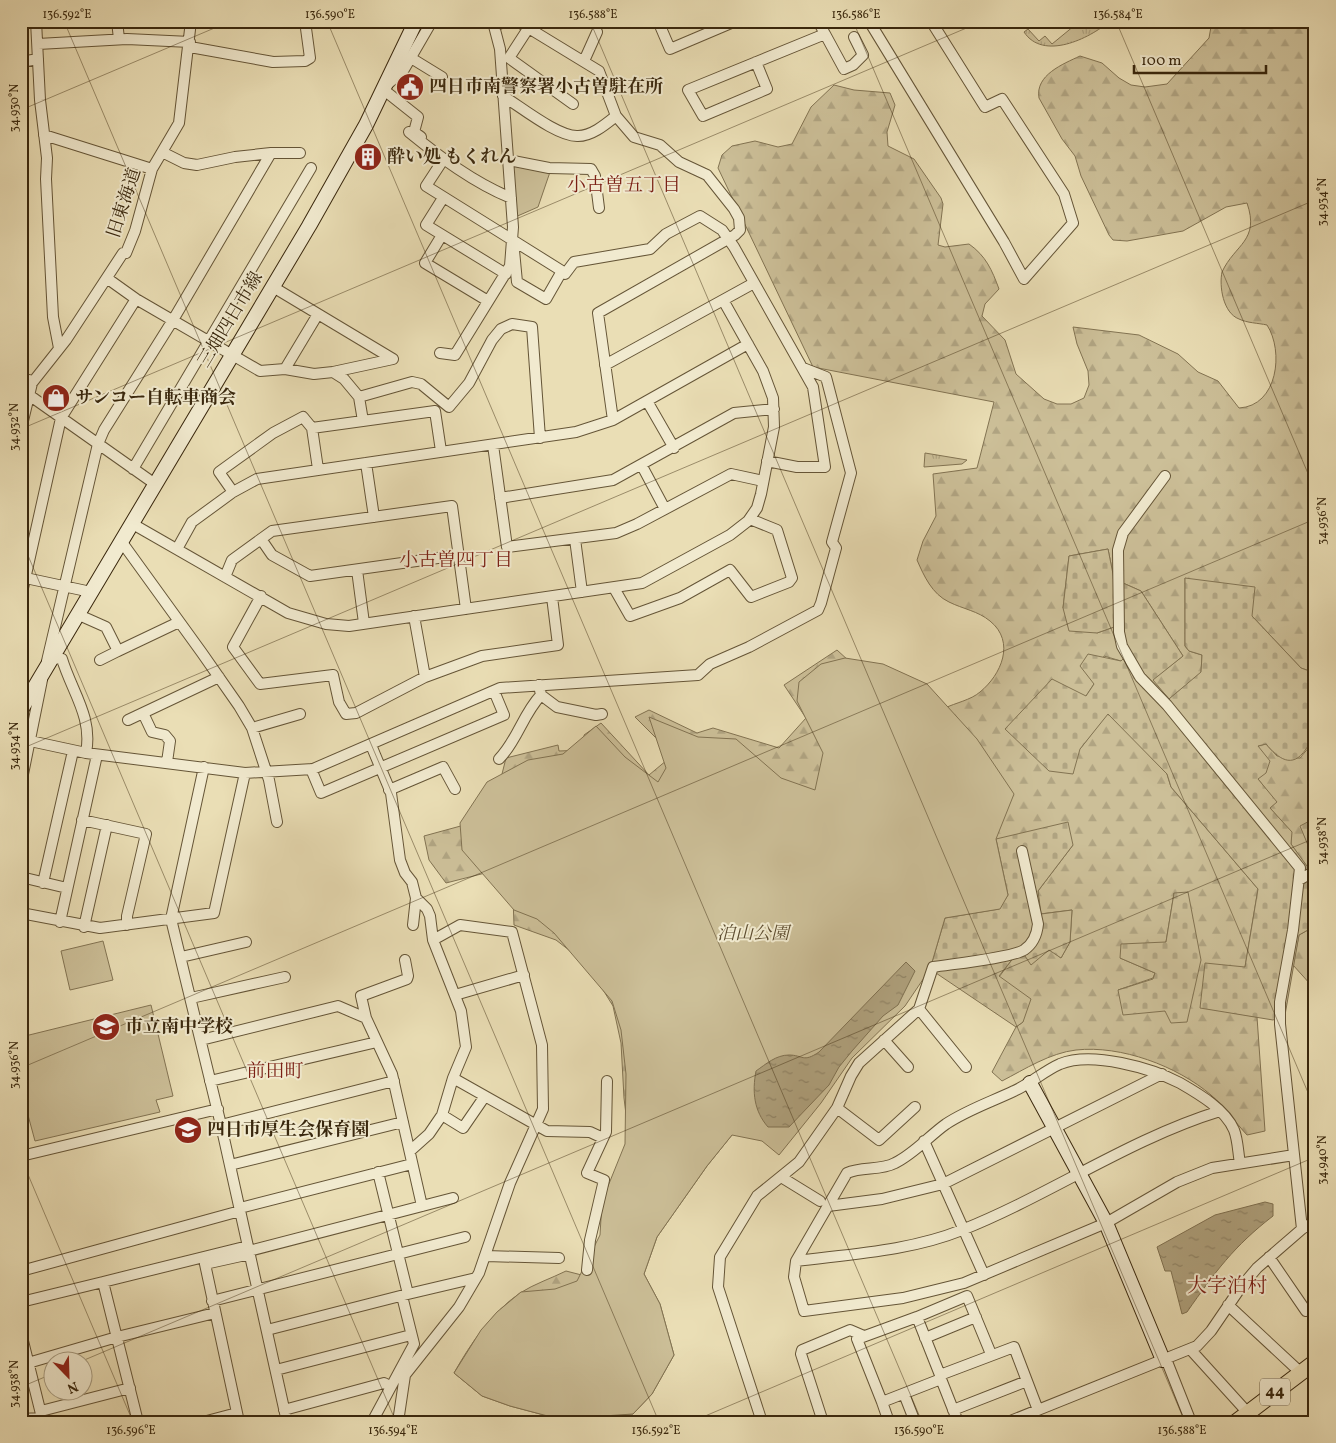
<svg xmlns="http://www.w3.org/2000/svg" width="1336" height="1443" font-family="Vollkorn,'Noto Serif JP',serif">
<defs>
<pattern id="grass-tufts" width="24" height="20" patternUnits="userSpaceOnUse" patternTransform="scale(1.25)"><rect width="24" height="20" fill="#ccbf98"/><path d="M3 7l-1-3M5 7V3M7 7l1-3M15 17l-1-3M17 17v-4M19 17l1-3" fill="none" stroke="#b0a482"/></pattern>
<pattern id="forest-firs" width="22" height="20" patternUnits="userSpaceOnUse" patternTransform="scale(1.25)"><rect width="22" height="20" fill="#ccbf98"/><path d="M5 1l3.5 6h-7zM16 11l3.5 6h-7z" fill="#b0a482"/></pattern>
<pattern id="cemetery-stones" width="16" height="16" patternUnits="userSpaceOnUse" patternTransform="scale(1.25)"><rect width="16" height="16" fill="#ccbf98"/><path d="M2 7V4a2 2 0 0 1 4 0v3zM10 15v-3a2 2 0 0 1 4 0v3z" fill="#b0a482"/></pattern>
<pattern id="water-ripples" width="26" height="14" patternUnits="userSpaceOnUse" patternTransform="scale(1.25)"><rect width="26" height="14" fill="#aea07c"/><path d="M2 4q2-2 4 0t4 0M15 11q2-2 4 0t4 0" fill="none" stroke="#8f8264"/></pattern>
</defs>
<rect width="100%" height="100%" fill="#eadeb5"/>
<filter id="stains"><feTurbulence type="fractalNoise" baseFrequency=".004" numOctaves="4"/><feColorMatrix values="0 0 0 0 .2 0 0 0 0 .09 0 0 0 0 .02 0 0 0 .5 -.17"/></filter>
<radialGradient id="worn" r=".72"><stop offset=".6" stop-color="#630" stop-opacity="0"/><stop offset="1" stop-color="#630" stop-opacity=".3"/></radialGradient>
<path fill="url(#grass-tufts)" stroke="#827352" d="M1080 21H1110C1089 39 1043 61 1024 32L1028 29 1039 41 1045 36 1052 44Z
M925 453 967 460 962 464 924 467Z"/>
<path fill="url(#forest-firs)" stroke="#827352" fill-rule="evenodd" d="M1212 21H1297L1315 25V673L1301 668 1252 616 1185 578V646L1189 651 1202 655 1201 673 1169 699 1152 680 1183 656 1141 591 1114 579 1108 549 1069 556 1063 608 1097 633 1114 627 1126 656 1121 661 1104 656 1094 684 1086 696 1080 749 1107 714 1114 718 1167 774 1171 787 1258 889 1245 967 1200 1007 1257 1017 1265 1131 1247 1135C1235 1122 1224 1106 1211 1095 1177 1066 1121 1045 1076 1050 1050 1053 1025 1069 1002 1081L992 1072 1016 1027 1023 1022 999 977 1014 957 1049 949 1061 958 1070 942 1072 910 1040 914 1038 891 1073 845 997 839 1008 895 1000 909 945 918 732 1135 707 1166 657 1237 644 1274 660 1304 674 1355 652 1394 633 1414 559 1419 510 1406 482 1396 454 1373C471 1343 491 1313 520 1293 534 1284 552 1278 566 1271L605 1281 634 1182 624 1098 621 1043 613 1006 587 964 556 940 514 925 513 898 493 871 446 883 429 860 424 836 468 824 499 786 506 758 558 745 559 751 586 750 584 735 601 723 649 775 673 755 635 717 649 710 697 733 713 728 779 748 806 718 784 685 837 650 860 671 945 708C955 703 971 700 980 692 1001 675 1016 642 990 621 978 611 963 609 949 602 932 594 924 576 917 560L923 541 936 516 933 474 977 468 994 402 813 367 718 168 722 155 732 146 755 141 778 147 792 144 811 107 834 85 854 90 890 93 895 105 887 132 888 146 914 159 941 198 943 204 938 245 945 247 969 244C986 256 992 270 999 289L985 304 982 316 1005 340 1016 374 1044 399 1057 404H1071L1084 398 1089 385 1088 371 1077 344 1073 327 1139 335 1178 354 1198 372 1218 381 1239 408C1278 406 1284 351 1267 325 1258 323 1247 323 1239 319 1223 313 1219 286 1222 272 1235 244 1260 241 1247 203L1226 207 1183 231 1127 241 1113 240 1109 235 1081 176 1075 156 1062 139 1039 98C1035 75 1063 64 1080 56L1102 63 1119 78 1131 85 1145 87 1167 84 1209 38ZM1174 893 1165 1011 1118 990 1153 978 1155 973 1120 958 1166 942Z
M1315 740V818L1301 827 1315 862 1307 867 1291 844V832L1270 808 1276 802 1258 779V746L1266 744 1277 756 1300 758Z
M1315 926V997L1311 985 1293 965 1299 935Z"/>
<path fill="url(#cemetery-stones)" stroke="#827352" d="M1108 549 1114 579 1141 591 1183 656 1153 680 1169 699 1201 672 1202 655 1189 651 1185 646V578L1255 587 1252 616 1301 668 1315 673V695L1311 698C1315 710 1317 725 1315 737 1314 742 1308 745 1306 749 1292 770 1278 758 1266 744L1258 746 1270 761 1266 773 1258 779 1277 802 1270 808 1292 832 1291 844 1307 866 1315 863V926L1299 935 1285 1015 1273 1020 1200 1008 1205 963 1245 967 1258 889 1171 787 1167 774 1108 714 1080 749 1073 774 1049 771 1005 729 1052 679 1086 696 1094 684 1080 666 1088 654 1121 661 1126 656 1114 627 1097 633 1069 631 1063 608 1069 556Z
M1315 818V862L1300 826Z
M1068 822 1073 845 1038 891 1041 914 1072 910 1070 942 1061 958 1049 950 1031 965 1025 956 1014 957 999 976 1031 999 1023 1022 1016 1027 930 969 945 918 999 909 1008 895 996 839Z
M1188 892 1201 960 1187 1022 1171 1023 1165 1011 1123 1015 1118 990 1153 979 1155 973 1120 958 1121 944 1166 942 1174 893Z"/>
<path fill="#ccbf98" stroke="#827352" d="M511 163 550 172 538 207 513 218Z
M845 658 883 664 927 684 977 739 1014 794 996 839 1008 895 1000 909 945 918 930 969 905 1006 852 1058 821 1103 779 1155 762 1141 732 1135 707 1166 657 1237 644 1274 660 1304 674 1355 652 1394 633 1414 559 1419 510 1406 482 1396 454 1373 481 1330 497 1312 521 1292 555 1289 577 1281 600 1235 602 1201 625 1144 626 1074 621 1030 612 1001 554 933 537 919 514 910 462 850 460 823 487 782 528 760 563 754 596 726 625 757 658 782 666 768 649 717 698 737 736 739 781 778 815 790 823 753 797 701 799 682 821 664Z
M103 941 113 980 70 990 61 951Z
M151 1005 173 1096 156 1100 160 1112 35 1141 25 1104 21 1105V1037Z"/>
<path fill="url(#water-ripples)" stroke="#7f7050" d="M906 962 915 971 898 1005 883 1016 852 1051 839 1067 829 1085 789 1127H768C754 1111 752 1092 756 1071 766 1064 776 1055 789 1055 803 1055 803 1063 819 1052Z
M1265 1202 1273 1204V1216C1234 1246 1215 1272 1187 1312L1182 1314 1171 1271H1165L1157 1247 1215 1215Z"/>
<g fill="none" stroke-linecap="round" stroke-linejoin="round">
<defs>
<path id="street" d="M36 21 40 100 47 158 46 179 53 317 59 348
M117 21 119 39
M517 21 599 71 616 116 634 137 660 145 679 162 707 175 734 209 739 218 740 230 735 235 598 313 613 420
M533 21 509 58 573 104
M658 21 670 49 736 21
M869 21 1004 242 1024 279 1073 223 1064 194 1002 99 985 107 931 21
M494 26 507 21
M825 34 844 69 853 65 863 55 854 37
M38 44 127 39 190 42
M190 47 273 62 305 61 310 58 305 21
M411 58 442 77
M584 61 597 32
M21 62 38 59
M756 62 767 89 703 116 688 90 825 34 818 21
M389 83 403 71 432 21
M384 90 418 117 414 132 421 137
M503 96C521 107 558 137 578 136 592 136 606 124 616 116
M409 132C441 158 473 182 511 198
M44 135 152 169
M162 152 184 163 197 165 235 157 271 153
M443 160 426 186 562 271
M508 160 549 168 591 169 595 176 599 208
M443 198 426 225 506 274
M442 235 425 263 488 301
M513 240 517 282 546 299 562 271 565 274 574 262 650 249 666 234 700 216 722 230 734 247 813 387 825 467H797L767 461
M108 279 136 299 260 371 285 369 314 374 333 372 393 359
M273 287 393 359
M440 353 455 355 510 266 513 227 500 49 494 26 490 21
M605 365 754 283
M285 369 318 314
M333 372 344 379 359 397
M21 380H29L32 383
M29 395 155 484
M647 401 674 448
M363 421 359 397 412 382 421 384 449 407 469 383 492 340 501 329 512 324 532 327 540 438
M312 428 435 411 441 451
M21 429 32 383 66 340 123 253H126L135 231 152 169 179 123 191 21
M493 445 507 547 616 533 637 524 731 474 763 481
M366 463 374 517
M642 466 665 509
M133 469 311 168
M1165 476 1123 533 1118 550 1119 632 1122 646 1140 677 1167 705 1300 868 1293 930 1280 1002V1024L1302 1229
M233 492 219 472 273 433 303 417 312 428 318 469
M500 498 613 480 734 413 774 409
M131 523 288 613 326 624 349 626 642 583 730 535 748 521 757 508 761 494 774 427 773 398 763 371 723 300
M261 539 272 555 310 576 459 555
M575 539 582 592
M121 541 202 653 239 706 252 728 269 780 277 822
M177 549 192 522 233 492 257 479 576 432 613 420 748 344
M357 570 364 623
M21 577 91 592
M225 577 232 560 272 531 452 506 466 609
M614 588 630 616 680 598 730 570 751 597 789 582 792 578 777 530 750 519
M261 596 233 647 260 684 333 675 339 702 346 714 356 713 425 677 482 656 558 645 552 597
M21 597 61 418 136 299
M79 615 106 627 118 651 179 622
M414 616 425 677
M53 658 62 659C72 692 93 717 86 753
M100 660 118 651
M47 661 98 444 104 430 173 320 271 153H300
M541 695 557 707 596 715 602 714
M143 713 152 732 165 735 170 741 167 762
M128 720 219 677
M252 728 300 714
M21 739 86 753 245 773 313 769 500 688 698 675 710 664 749 647 818 610 821 603 836 548 832 542 851 473 826 377 803 368
M371 745 391 793 400 860 405 873 412 882 416 898 427 909 430 916 433 940 461 1011 466 1047 453 1078 442 1115 429 1134 410 1151
M499 759C517 741 523 714 541 695L539 685
M204 767 171 919 221 1125 287 1422
M311 769 321 793 504 715 494 691
M21 784 42 680
M389 790 443 767 455 789
M82 820 146 834 127 916V925
M21 877 67 888
M1299 880 1315 871
M43 883 73 751
M21 913 100 928 214 913 245 773
M60 922 97 755
M413 925 416 898
M84 927 107 825
M181 957 246 942
M455 995 524 975
M191 998 285 977
M919 1009 966 1067
M366 1018 361 996 407 979 408 976 405 960
M201 1040 338 1006 366 1018 392 1074 422 1206
M884 1040 908 1067
M453 1078 547 1131 590 1132 603 1138
M210 1081 377 1042
M837 1108 879 1140 915 1107
M442 1115 463 1128 485 1096
M221 1125 394 1081
M924 1141 984 1275
M21 1156 218 1109
M1240 1163C1238 1153 1238 1140 1234 1130 1225 1109 1199 1094 1180 1083 1151 1068 1092 1051 1060 1064 1044 1071 1030 1084 1014 1091 991 1102 967 1110 946 1124 929 1136 914 1154 895 1163 880 1171 862 1166 847 1173L796 1261 794 1277 804 1311 903 1298 964 1283 1106 1223 1177 1182 1212 1168 1294 1155
M230 1165 403 1122
M781 1177 820 1201
M828 1206 882 1199 943 1184 1162 1074
M240 1208 412 1164
M1310 1226 1315 1235
M249 1251 453 1198
M486 1256 559 1258
M1269 1257 1306 1311
M796 1261C851 1254 910 1251 962 1230 1050 1195 1129 1139 1220 1111
M587 1270 590 1240 604 1180 587 1173 606 1132 607 1081
M21 1271 240 1211
M103 1282 248 1246
M408 1294 476 1278
M212 1301 465 1237
M21 1302 103 1282 138 1422
M1228 1305 1300 1372
M917 1317 967 1296 991 1354
M267 1330 408 1294 378 1172
M21 1333 43 1422
M925 1338 976 1317
M1190 1349 1248 1413
M1166 1359 1191 1422
M28 1363 117 1337 215 1313
M276 1370 411 1335
M940 1375 941 1379 882 1402 857 1339 917 1317 940 1375 1014 1347 1038 1410
M941 1379 958 1422
M904 1394 915 1422
M882 1402 889 1422
M284 1410 384 1383 390 1386
M953 1410 1027 1381
M41 1411 130 1388
M21 1419 42 1418
M203 1422 237 1413
M239 1422 205 1264 250 1254
M372 1422 414 1344 402 1296
M398 1422 405 1375 459 1307 479 1273 510 1183 543 1109 542 1045 512 932 460 925 433 940
M762 1422 718 1287 720 1257 757 1196 799 1162 837 1108 851 1076 859 1063 919 1009 933 967C951 964 1011 958 1024 950 1033 944 1037 934 1038 924L1022 851
M823 1422 801 1354 802 1350 850 1330 864 1336
M1008 1422 1197 1346 1211 1331 1241 1287 1257 1268 1302 1229 1315 1221"/>
<path id="secondary" d="M21 710 309 226 366 125 416 21
M1030 1083 1106 1223 1163 1360"/>
<path id="primary" d="M1236 1422 1315 1362"/>
</defs>
<use href="#street" stroke="#655537" stroke-width="12"/>
<use href="#secondary" stroke="#39270d" stroke-width="16"/>
<use href="#primary" stroke="#39270d" stroke-width="17"/>
<use href="#street" stroke="#f1eacf" stroke-width="10"/>
<use href="#secondary" stroke="#f1eacf" stroke-width="14"/>
<use href="#primary" stroke="#eadeb5" stroke-width="15"/>
</g>
<path fill="none" stroke="#39270d" stroke-width="1" stroke-opacity="0.45" d="M64 21 659 1422M327 21 922 1422M590 21 1185 1422M853 21 1315 1109M1116 21 1315 490M21 110 231 21M21 429 983 21M21 539 396 1422M21 749 1315 200M21 1068 1315 519M21 1158 133 1422M82 1361 1315 838M21 1387 52 1374M691 1422 1315 1157"/>
<defs>
<symbol id="civic-disc" viewBox="-11 -11 22 22"><circle r="9.5" fill="#8f2418" stroke="#f1eacf"/><path d="M-.6-6.5H3V-4.5H.6V-3L4-1V1h2V6H-6V1h2V-1L-.6-3ZM-1.2 2.5V6h2.4V2.5Z" fill="#fff"/></symbol>
<symbol id="building-disc" viewBox="-11 -11 22 22"><circle r="9.5" fill="#8f2418" stroke="#f1eacf"/><path d="M-4-6H4V6H1V3H-1V6H-4ZM-2.5-4.3h1.7v1.8h-1.7ZM.8-4.3h1.7v1.8H.8ZM-2.5-1h1.7V.8h-1.7ZM.8-1h1.7V.8H.8Z" fill="#fff"/></symbol>
<symbol id="shop-disc" viewBox="-11 -11 22 22"><circle r="9.5" fill="#8f2418" stroke="#f1eacf"/><path d="M-5-2.5h2.3a2.7 3.5 0 0 1 5.4 0H5L5.5 6h-11ZM-1.5-2.5h3a1.5 2.3 0 0 0-3 0Z" fill="#fff"/></symbol>
<symbol id="school-disc" viewBox="-11 -11 22 22"><circle r="9.5" fill="#8f2418" stroke="#f1eacf"/><path d="M0-5L7-2L0 1L-7-2ZM-4 1L0 2.5L4 1V4Q0 6-4 4Z" fill="#fff"/></symbol>
</defs>
<g fill-rule="evenodd">
<use href="#civic-disc" x="394" y="71" width="32" height="32"/>
<use href="#building-disc" x="352" y="141" width="32" height="32"/>
<use href="#shop-disc" x="40" y="382" width="32" height="32"/>
<use href="#school-disc" x="90" y="1011" width="32" height="32"/>
<use href="#school-disc" x="172" y="1114" width="32" height="32"/>
</g>
<g text-anchor="middle" dominant-baseline="central" stroke-width="4" stroke-linejoin="round" paint-order="stroke">
<rect fill="#f1eacf" stroke="#706247" stroke-width="1" x="1260" y="1378.5" width="30" height="27" rx="4"/>
<g font-size="16" font-weight="bold" fill="#39270d">
<text x="1275" y="1392">44</text>
</g>
<g font-size="18" font-weight="bold" fill="#39270d" stroke="#f1eacf" text-anchor="start">
<text x="429" y="87">四日市南警察署小古曽駐在所</text>
<text x="387" y="157">酔い処 もくれん</text>
<text x="75" y="398">サンコー自転車商会</text>
<text x="125" y="1027">市立南中学校</text>
<text x="207" y="1130">四日市厚生会保育園</text>
</g>
<g font-size="18" fill="#39270d" stroke="#f1eacf">
<text transform="translate(125 203) rotate(-72)">旧東海道</text>
<text transform="translate(231 320) rotate(-59)">三畑四日市線</text>
</g>
<g font-size="18" font-style="italic" fill="#5e4d30" stroke="#f1eacf">
<text x="753" y="934">泊山公園</text>
</g>
<g font-size="19" fill="#7a1f14" stroke="#f1eacf">
<text x="624" y="186">小古曽五丁目</text>
<text x="456" y="561">小古曽四丁目</text>
<text x="275" y="1072">前田町</text>
</g>
<g font-size="20" fill="#7a1f14" stroke="#f1eacf">
<text x="1227" y="1287">大字泊村</text>
</g>
</g>
<rect width="1336" height="1443" fill="none" stroke="#eadeb5" stroke-width="55"/>
<g transform="translate(68 1376) rotate(157)"><circle r="24" fill="#f1eacf" stroke="#a79c81"/>
<path d="M0-4L9 19L0 12L-9 19Z" fill="#8f2418"/>
<text y="-8" font-size="14" font-weight="bold" text-anchor="middle" fill="#39270d">N</text>
</g>
<path d="M1134 65v8h132v-8" fill="none" stroke="#39270d" stroke-width="2.5"/>
<text x="1141" y="65" font-size="15" fill="#39270d" stroke="#f1eacf" stroke-width="4" paint-order="stroke">100 m</text>
<rect x="28" y="28" width="1280" height="1388" fill="none" stroke="#39270d" stroke-width="2"/>
<g font-size="12" text-anchor="middle" fill="#39270d">
<text x="67" y="18">136.592°E</text>
<text x="330" y="18">136.590°E</text>
<text x="593" y="18">136.588°E</text>
<text x="856" y="18">136.586°E</text>
<text x="1118" y="18">136.584°E</text>
<text transform="translate(14 108) rotate(-90)" y="4">34.930°N</text>
<text transform="translate(1322 202) rotate(-90)" y="4">34.934°N</text>
<text transform="translate(14 427) rotate(-90)" y="4">34.932°N</text>
<text transform="translate(1322 521) rotate(-90)" y="4">34.936°N</text>
<text transform="translate(14 746) rotate(-90)" y="4">34.934°N</text>
<text transform="translate(1322 841) rotate(-90)" y="4">34.938°N</text>
<text transform="translate(14 1065) rotate(-90)" y="4">34.936°N</text>
<text transform="translate(1322 1160) rotate(-90)" y="4">34.940°N</text>
<text transform="translate(14 1384) rotate(-90)" y="4">34.938°N</text>
<text x="131" y="1434">136.596°E</text>
<text x="393" y="1434">136.594°E</text>
<text x="656" y="1434">136.592°E</text>
<text x="919" y="1434">136.590°E</text>
<text x="1182" y="1434">136.588°E</text>
</g>
<rect width="100%" height="100%" filter="url(#stains)"/>
<rect width="100%" height="100%" fill="url(#worn)"/>
</svg>
